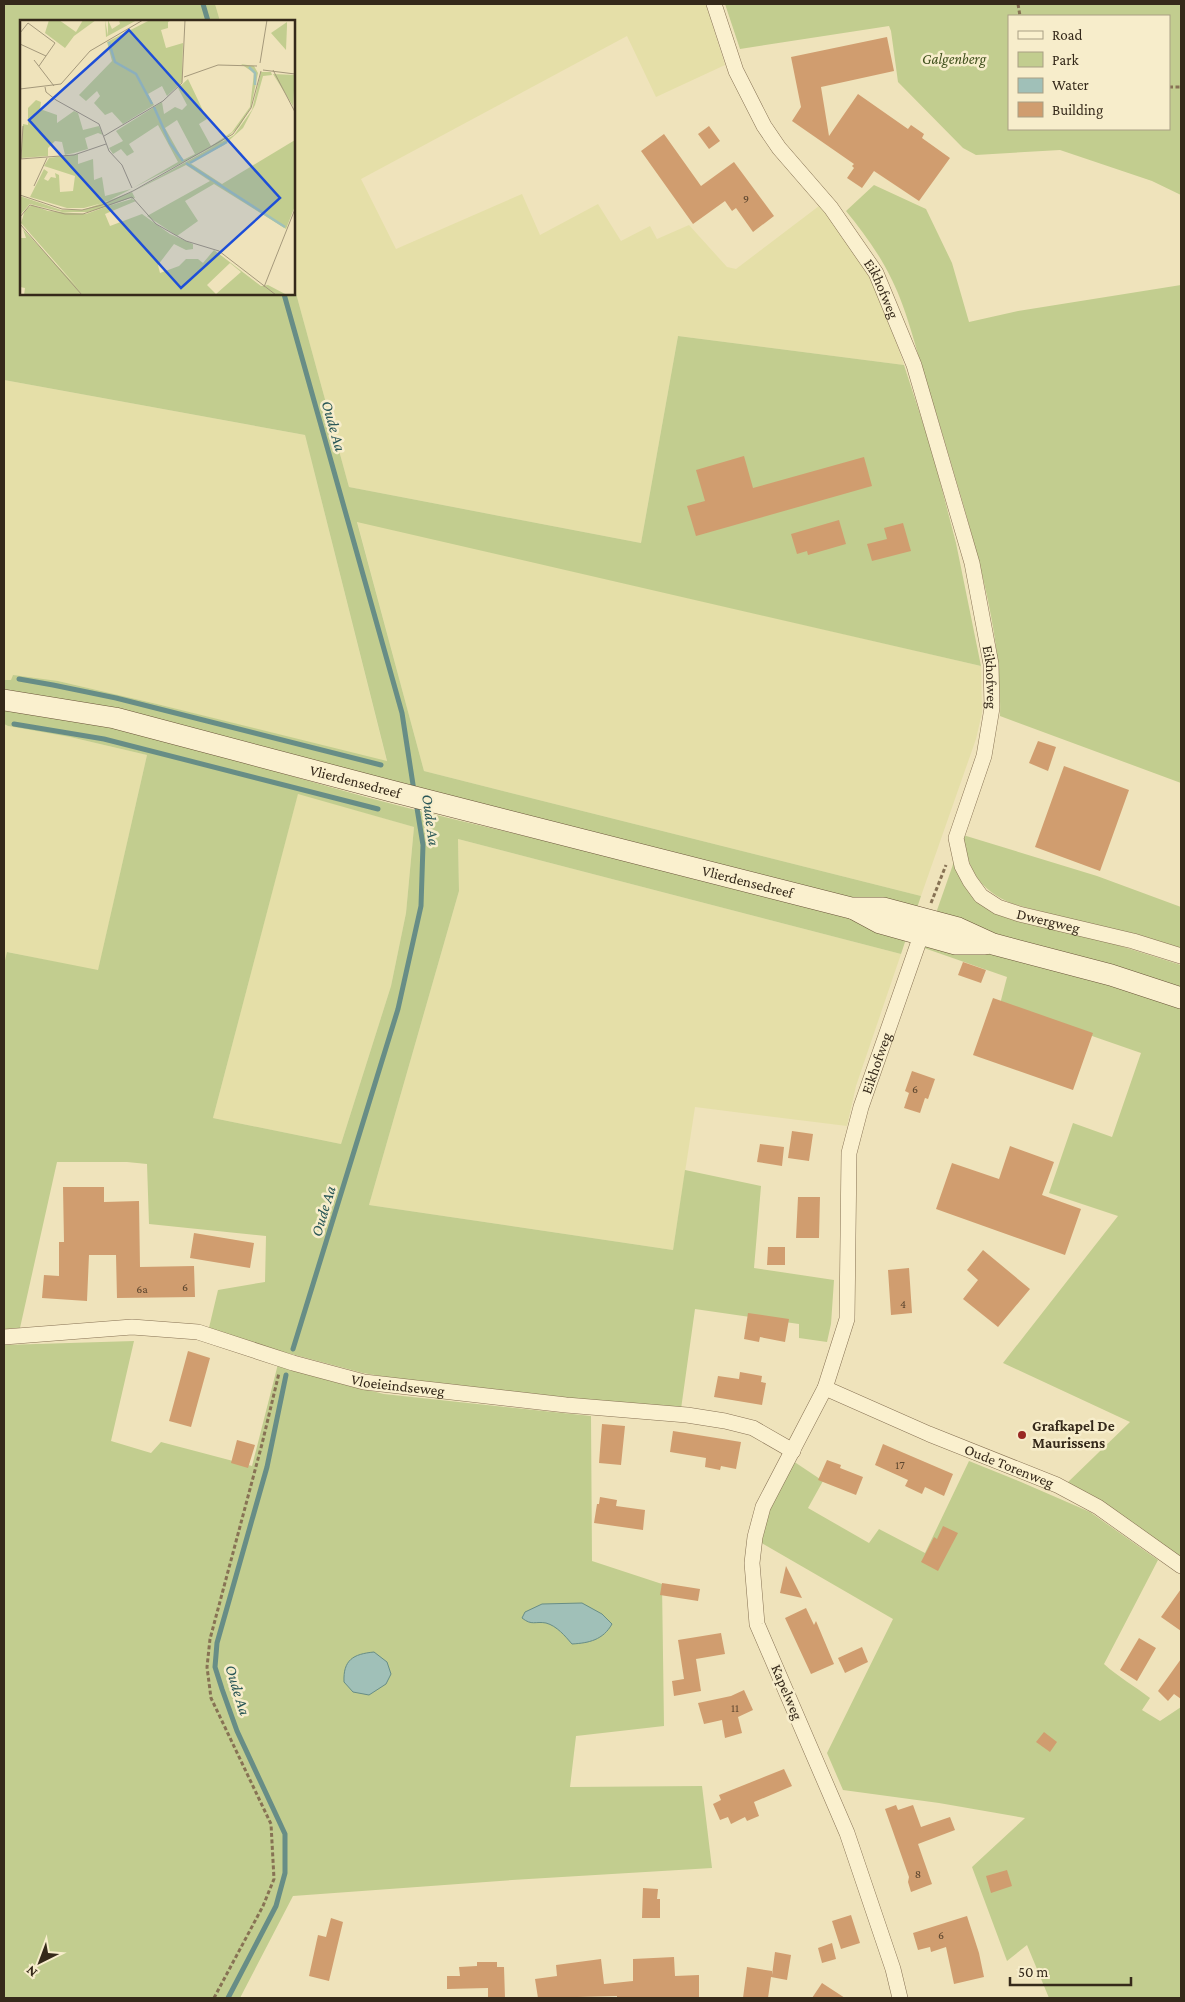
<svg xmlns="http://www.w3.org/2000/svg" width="1185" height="2002" font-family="'Crimson Pro',serif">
<rect width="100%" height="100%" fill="#efe3bb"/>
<path fill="#e5dfa8" d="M215 4H706L725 65 656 97 627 36 361 179 396 249 522 194 540 235 598 204 621 241 650 226 657 239 689 225 727 267 736 269 819 206 855 248 882 300 904 365 678 336 641 543 349 487 294 286V21H220Z
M4 380 305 435 387 762 157 704 58 681 4 680Z
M357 521 981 666 982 713 976 739 921 896 424 771Z
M4 724 8 726 70 737 147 755 98 971 8 952 4 965Z
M298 793 414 827 406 913 391 986 341 1144 213 1118Z
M458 839 901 954 856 1086 847 1126 695 1107 673 1250 369 1205 459 891Z"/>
<path fill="#c2cd8f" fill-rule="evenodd" d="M4 4H215L220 21H21V294H294V286L349 487 641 543 678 336 904 365 932 451 956 543 981 666 357 522 424 771 921 896 916 911 856 901 4 690V680H11L13 675 58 681 157 704 387 761 305 435 4 380Z
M725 4H1181V195L1152 181 1060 150 976 155 963 148 898 82 891 31 889 26 740 49ZM1009 16H1169V129H1009Z
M874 185 926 209 952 263 969 322 1018 311 1181 285V783L1000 716C1002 642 982 570 962 500 951 464 941 427 929 391 918 357 908 312 892 280 880 255 864 233 846 211Z
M4 708C38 714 72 719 105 726 208 748 307 783 408 808 575 849 743 885 907 936L901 954 458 839 459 891 369 1205 673 1250 685 1170 761 1186 754 1268 834 1280 831 1324 827 1342 799 1338V1324L695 1309 681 1409 433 1385 363 1373 208 1332 218 1290 265 1282 266 1236 149 1224 147 1164 127 1162H57L20 1328 4 1329V965L7 952 98 970 147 755 70 737 8 726 4 724ZM298 794 414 827 406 913 391 986 341 1144 213 1118Z
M963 835 1097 876 1181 907V949L1013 904C979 890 968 870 963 835Z
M956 856 980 899 1095 938 1181 965V988L935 916Z
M926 941 1007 957 1120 988 1181 1008V1558L1064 1486 1130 1422 1003 1363 1118 1216 1049 1193 1073 1123 1112 1137 1141 1053 1000 1004 1007 977 924 948Z
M134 1341 111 1441 151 1453 161 1442 252 1466 278 1364 335 1382 384 1394 591 1416 592 1561 662 1584 664 1726 576 1736 570 1787 702 1786 712 1868 512 1880 293 1896 240 1998H4V1345Z
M793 1461 823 1481 808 1508 869 1543 879 1529 925 1553 969 1461 1021 1482 1090 1512 1158 1560 1104 1664C1118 1677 1135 1686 1150 1698L1142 1710 1160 1721 1181 1707V1998H1049L1027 1945 1007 1961 972 1867 1025 1818 939 1803 843 1790 827 1753 893 1619 760 1542C763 1514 780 1486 793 1461Z"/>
<path fill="#a0c0b8" stroke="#678d86" d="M582 1603 602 1614 612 1624C603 1640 589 1643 572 1644 565 1636 557 1626 546 1623 535 1621 532 1626 522 1618L525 1612 542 1604Z
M374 1652 387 1662 391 1674 386 1684 369 1695 353 1692 344 1682C343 1660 353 1654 374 1652Z"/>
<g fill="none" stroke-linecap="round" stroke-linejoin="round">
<path stroke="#678d86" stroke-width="5" d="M203 4 208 21
M284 294 402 713 414 791
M19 679 53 685 116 698 381 765
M14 724 104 739 378 809
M293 1349 398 1009 421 906 423 845 416 802
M228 1998 276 1906 285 1873V1834L237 1731 222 1689 215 1667 217 1643 267 1467 286 1375"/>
</g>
<path fill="#d09d6f" d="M887 37 894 71 821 87 829 136 858 94 908 129 911 125 924 134 922 138 950 158 919 201 874 171 862 188 847 178 854 168 852 166 854 164 792 121 801 107 791 57Z
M709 126 720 141 709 149 698 134Z
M664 134 701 186 734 162 774 216 753 232 736 208 732 211 725 201 693 224 641 151Z
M744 456 753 488 864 457 872 486 696 536 687 506 705 501 696 470Z
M839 520 846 544 808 555 807 551 797 554 791 534Z
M903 523 911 551 872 561 867 544 887 539 884 528Z
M1038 741 1056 747 1048 771 1029 763Z
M1064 766 1129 790 1100 871 1035 847Z
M963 962 986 970 981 983 958 975Z
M993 998 1093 1033 1073 1090 973 1055Z
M912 1071 935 1079 928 1099 925 1098 920 1113 904 1108 909 1093 905 1091Z
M792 1131 813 1134 809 1161 788 1158Z
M760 1144 784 1147 782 1166 757 1162Z
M1010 1146 1054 1162 1042 1195 1081 1209 1065 1255 936 1209 952 1163 999 1179Z
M63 1187H104V1202L139 1201 140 1267 194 1266 195 1297 117 1298 116 1255H89L87 1301 42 1298 44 1275 59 1276V1242H64Z
M798 1197H820L819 1238H796Z
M194 1233 254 1243 250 1268 190 1258Z
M768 1247H785V1265H767Z
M983 1250 1030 1289 998 1327 963 1299 978 1280 967 1270Z
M909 1268 912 1313 891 1315 888 1270Z
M748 1313 789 1319 785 1342 760 1337 759 1342 744 1339Z
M188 1351 210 1358 191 1427 169 1421Z
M740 1372 762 1376 761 1382 766 1383 762 1405 714 1397 718 1376 739 1379Z
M602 1424 625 1426 621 1465 599 1463Z
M673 1431 741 1442 736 1469 721 1466 720 1470 705 1467 706 1458 670 1452Z
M237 1440 255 1445 248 1468 231 1463Z
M883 1444 953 1474 944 1496 925 1487 922 1494 905 1486 908 1480 875 1465Z
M827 1460 841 1465 840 1468 863 1477 856 1495 818 1480Z
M600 1497 617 1500 616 1506 645 1510 643 1530 594 1523 597 1504H599Z
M943 1526 958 1533 938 1571 921 1562 934 1537 937 1539Z
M786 1566 802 1598 780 1593Z
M662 1583 700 1589 698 1601 660 1595Z
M1181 1589V1631L1161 1617Z
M806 1608 814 1625 816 1621 834 1664 811 1674 785 1618Z
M721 1633 725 1654 696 1659 701 1691 674 1696 672 1681 684 1679 678 1640Z
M1139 1638 1156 1648 1137 1681 1120 1670Z
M862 1647 868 1662 845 1673 838 1658Z
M1181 1659V1699L1174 1694 1168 1701 1158 1691Z
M744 1690 753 1710 738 1717 742 1733 725 1738 722 1720 704 1724 698 1703 731 1696Z
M1044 1732 1057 1742 1050 1752 1036 1742Z
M784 1769 792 1786 754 1802 759 1816 747 1821 745 1817 731 1824 728 1817 720 1820 713 1804 721 1800 719 1795Z
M896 1805 898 1810 913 1805 921 1827 950 1817 955 1830 918 1844 932 1884 911 1892 908 1882 909 1877 885 1809Z
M1007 1870 1012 1886 991 1893 986 1876Z
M643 1888 658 1889 657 1899H660V1918H642Z
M851 1915 860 1943 841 1949 832 1921Z
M967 1916 979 1953 984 1977 954 1984 946 1947 931 1952 930 1947 918 1950 913 1933Z
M331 1918 343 1922 329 1981 309 1976 318 1935 326 1937Z
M832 1943 836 1959 822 1963 818 1948Z
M775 1952 791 1955 787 1980 771 1977 768 1998H743L747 1967 772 1971V1975Z
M674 1957 675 1976 699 1975V1998H617V1996L538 1998 535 1979 557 1976 556 1965 601 1959 604 1984 633 1981V1959Z
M477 1962H497V1967H504L505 1998H488V1988L447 1989V1976H460L459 1967 477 1966Z
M822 1983 845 1998H812Z"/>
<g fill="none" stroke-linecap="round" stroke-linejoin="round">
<defs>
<g id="street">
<path id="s1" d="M714 4 736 71 764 126 779 148 831 208 876 273 914 365 972 563 991 664 992 708 984 756 956 838 962 866 970 881 981 896 998 907 1019 914 1133 941 1181 956"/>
<path id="s2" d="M4 1337 132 1327 198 1332 293 1363 364 1382 566 1405 687 1415 725 1421 753 1428 793 1451"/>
<path id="s3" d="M825 1388 929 1434 1057 1485 1098 1507 1181 1566"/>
<path id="s4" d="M900 1998 893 1969 847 1833 757 1624 752 1563 755 1537 763 1507 825 1388 847 1319 849 1153 861 1107 918 944"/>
</g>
<g id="secondary">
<path id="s5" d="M4 700 115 718 391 791 851 908H883L958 928 993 944 1111 975 1181 998"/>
<path d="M854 909 880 923 955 944H985"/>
</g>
</defs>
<use href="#street" stroke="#877254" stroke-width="16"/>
<use href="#secondary" stroke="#695338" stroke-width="22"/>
<path stroke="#877254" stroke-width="3" stroke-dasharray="4 2.5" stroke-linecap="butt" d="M1018 4 1020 16
M1169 87H1181
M931 903 946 865
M214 1998 263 1906 274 1879 271 1824 211 1698 207 1667 210 1639 262 1444 279 1373"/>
<use href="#street" stroke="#faf0ce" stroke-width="15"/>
<use href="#secondary" stroke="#faf0ce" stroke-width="21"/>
</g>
<circle fill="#992822" stroke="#f7edcb" stroke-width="2" cx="1022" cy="1435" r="5"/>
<g text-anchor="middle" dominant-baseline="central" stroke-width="5" stroke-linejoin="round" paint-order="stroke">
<g font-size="12" fill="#5c462f">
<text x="746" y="199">9</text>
<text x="915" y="1089">6</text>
<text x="185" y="1287">6</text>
<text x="142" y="1289">6a</text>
<text x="903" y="1304">4</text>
<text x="900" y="1465">17</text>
<text x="735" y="1708">11</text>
<text x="918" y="1874">8</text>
<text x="941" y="1935">6</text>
</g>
<g font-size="15" font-style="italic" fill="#435320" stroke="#f7edcb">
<text x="954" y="59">Galgenberg</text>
</g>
<g font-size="15" fill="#35291a" stroke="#f7edcb">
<text stroke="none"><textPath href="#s1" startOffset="334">Eikhofweg</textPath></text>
<text stroke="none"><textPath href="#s1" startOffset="739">Eikhofweg</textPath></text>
<text stroke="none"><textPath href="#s5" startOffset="361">Vlierdensedreef</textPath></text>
<text stroke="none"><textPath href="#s5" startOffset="766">Vlierdensedreef</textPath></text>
<text stroke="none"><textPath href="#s1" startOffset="1042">Dwergweg</textPath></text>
<text stroke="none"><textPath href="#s4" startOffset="986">Eikhofweg</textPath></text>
<text stroke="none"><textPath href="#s2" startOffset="402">Vloeieindseweg</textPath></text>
<text stroke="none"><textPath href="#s3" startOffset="200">Oude Torenweg</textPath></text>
<text transform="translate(787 1692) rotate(67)">Kapelweg</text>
</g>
<g font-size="15" font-weight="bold" fill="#35291a" stroke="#f7edcb" text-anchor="start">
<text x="1032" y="1426">Grafkapel De<tspan x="1032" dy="17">Maurissens</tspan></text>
</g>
<g font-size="16" font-style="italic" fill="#295656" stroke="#f7edcb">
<text transform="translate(334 426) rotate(74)">Oude Aa</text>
<text transform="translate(431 820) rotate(82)">Oude Aa</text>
<text transform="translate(323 1211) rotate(-73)">Oude Aa</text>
<text transform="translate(238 1690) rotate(73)">Oude Aa</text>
</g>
</g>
<g transform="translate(20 20)">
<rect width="275" height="275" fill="#efe3bb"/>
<path d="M29 0H39L56 12 63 0H76L54 16 45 28 25 13ZM85 0 88 16V0L92 9 100 4 99 0H117L86 17ZM130 0H151L148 2V8L141 10 146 28 163 23 162 62 147 76 142 66 128 74 134 85 103 104 92 92 85 95 74 83 80 76 77 71 66 81 59 75 92 41 87 22ZM267 2V6L266 30 251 13ZM221 44 234 46 238 53 231 87 219 107 200 123 113 168 158 142 138 105 109 124 114 132 107 136 101 129 93 134 89 128 103 121 96 111 142 82 144 94 155 87 162 90 167 85 158 68 168 59 187 99 179 104 191 126 212 112 230 87 234 53ZM157 100 175 134 163 140 145 108ZM241 52H251L252 55 243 56 235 85 223 108 204 125 170 143 202 164 275 120V186L266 209 194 164 165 181 178 201 157 216 127 196 190 161 166 145 114 171 214 115 232 90ZM253 54 275 55 273 86ZM16 80 21 82 20 89 37 95V103L54 91 58 93 63 110 79 106 83 115 78 113 65 118 68 129 54 133 45 135 42 122 35 121 28 128V136L1 138 3 104 8 105V88ZM58 134V144L73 139 74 160 82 157 85 176 111 169 86 182 64 188H47L10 177 24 149 28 152 24 159 28 161 31 157 36 158 35 153 39 155 40 172 53 171 55 156 24 146 29 138ZM112 172 115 178 68 192H42L10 184 0 195V176L41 190H63ZM110 178 116 181 85 194 90 206 122 194 150 214 173 224V229L166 230 154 224 138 245 140 253 159 246 166 239H178L183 243 194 230 241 266 248 265 267 275H4L5 268 0 267V218H6L3 209 58 268 1 203 5 190 12 185 28 191 66 194ZM210 243 221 252 196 274 187 265Z" fill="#c2cd8f" fill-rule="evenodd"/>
<path fill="none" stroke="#a0c0b8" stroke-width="2.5" d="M89 22 95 42 116 54 132 84M229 47 235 53V65M134 87 150 123 163 141M166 143 265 207M170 143 207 122"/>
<path fill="none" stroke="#a5997b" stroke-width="1" d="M0 13 8 3 35 23 19 46M0 24 26 36M14 40 34 66M240 43 247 0M243 50 275 54M253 50 275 92M164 57 198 45 237 46M25 67 26 72 36 80 79 104 89 131 102 145 112 168M0 69 41 64 70 31 123 0M84 116 143 81 162 63 165 0M0 139 54 135 86 124M1 139 3 106M14 166 27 138M0 175 42 189 62 190 82 185 113 171 213 114 231 88 241 51M0 197 10 185 45 194H63L112 177 136 204 166 221 199 231 256 275M0 204 62 275M244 267 275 189"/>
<path fill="#1d4ed8" fill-opacity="0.15" stroke="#1d4ed8" stroke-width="2.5" d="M109 10 260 178 161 268 9 100Z"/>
<rect width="275" height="275" fill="none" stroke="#35291a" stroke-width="2.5"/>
</g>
<rect width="1185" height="2002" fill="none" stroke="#35291a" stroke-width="10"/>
<rect x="1008" y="15" width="162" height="115" fill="#f7edcb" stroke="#a99f84"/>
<rect x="1018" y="31" width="25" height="8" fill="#faf0ce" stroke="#a99f84"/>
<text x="1052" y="40" font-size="15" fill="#35291a">Road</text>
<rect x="1018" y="52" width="25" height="15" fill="#c2cd8f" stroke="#a99f84"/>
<text x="1052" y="65" font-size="15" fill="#35291a">Park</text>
<rect x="1018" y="78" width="25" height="15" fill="#a0c0b8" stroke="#a99f84"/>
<text x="1052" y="90" font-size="15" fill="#35291a">Water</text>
<rect x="1018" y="102" width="25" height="15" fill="#d09d6f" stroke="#a99f84"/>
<text x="1052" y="115" font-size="15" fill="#35291a">Building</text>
<g transform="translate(40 1962) rotate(222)" stroke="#f7edcb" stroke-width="4" paint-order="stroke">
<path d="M0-4L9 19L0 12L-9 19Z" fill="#35291a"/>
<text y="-8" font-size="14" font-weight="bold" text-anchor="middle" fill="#35291a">N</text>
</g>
<path d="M1010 1977v8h121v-8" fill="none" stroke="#35291a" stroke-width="2.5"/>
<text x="1018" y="1977" font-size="15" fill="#35291a" stroke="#f7edcb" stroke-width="4" paint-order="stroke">50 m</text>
</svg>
